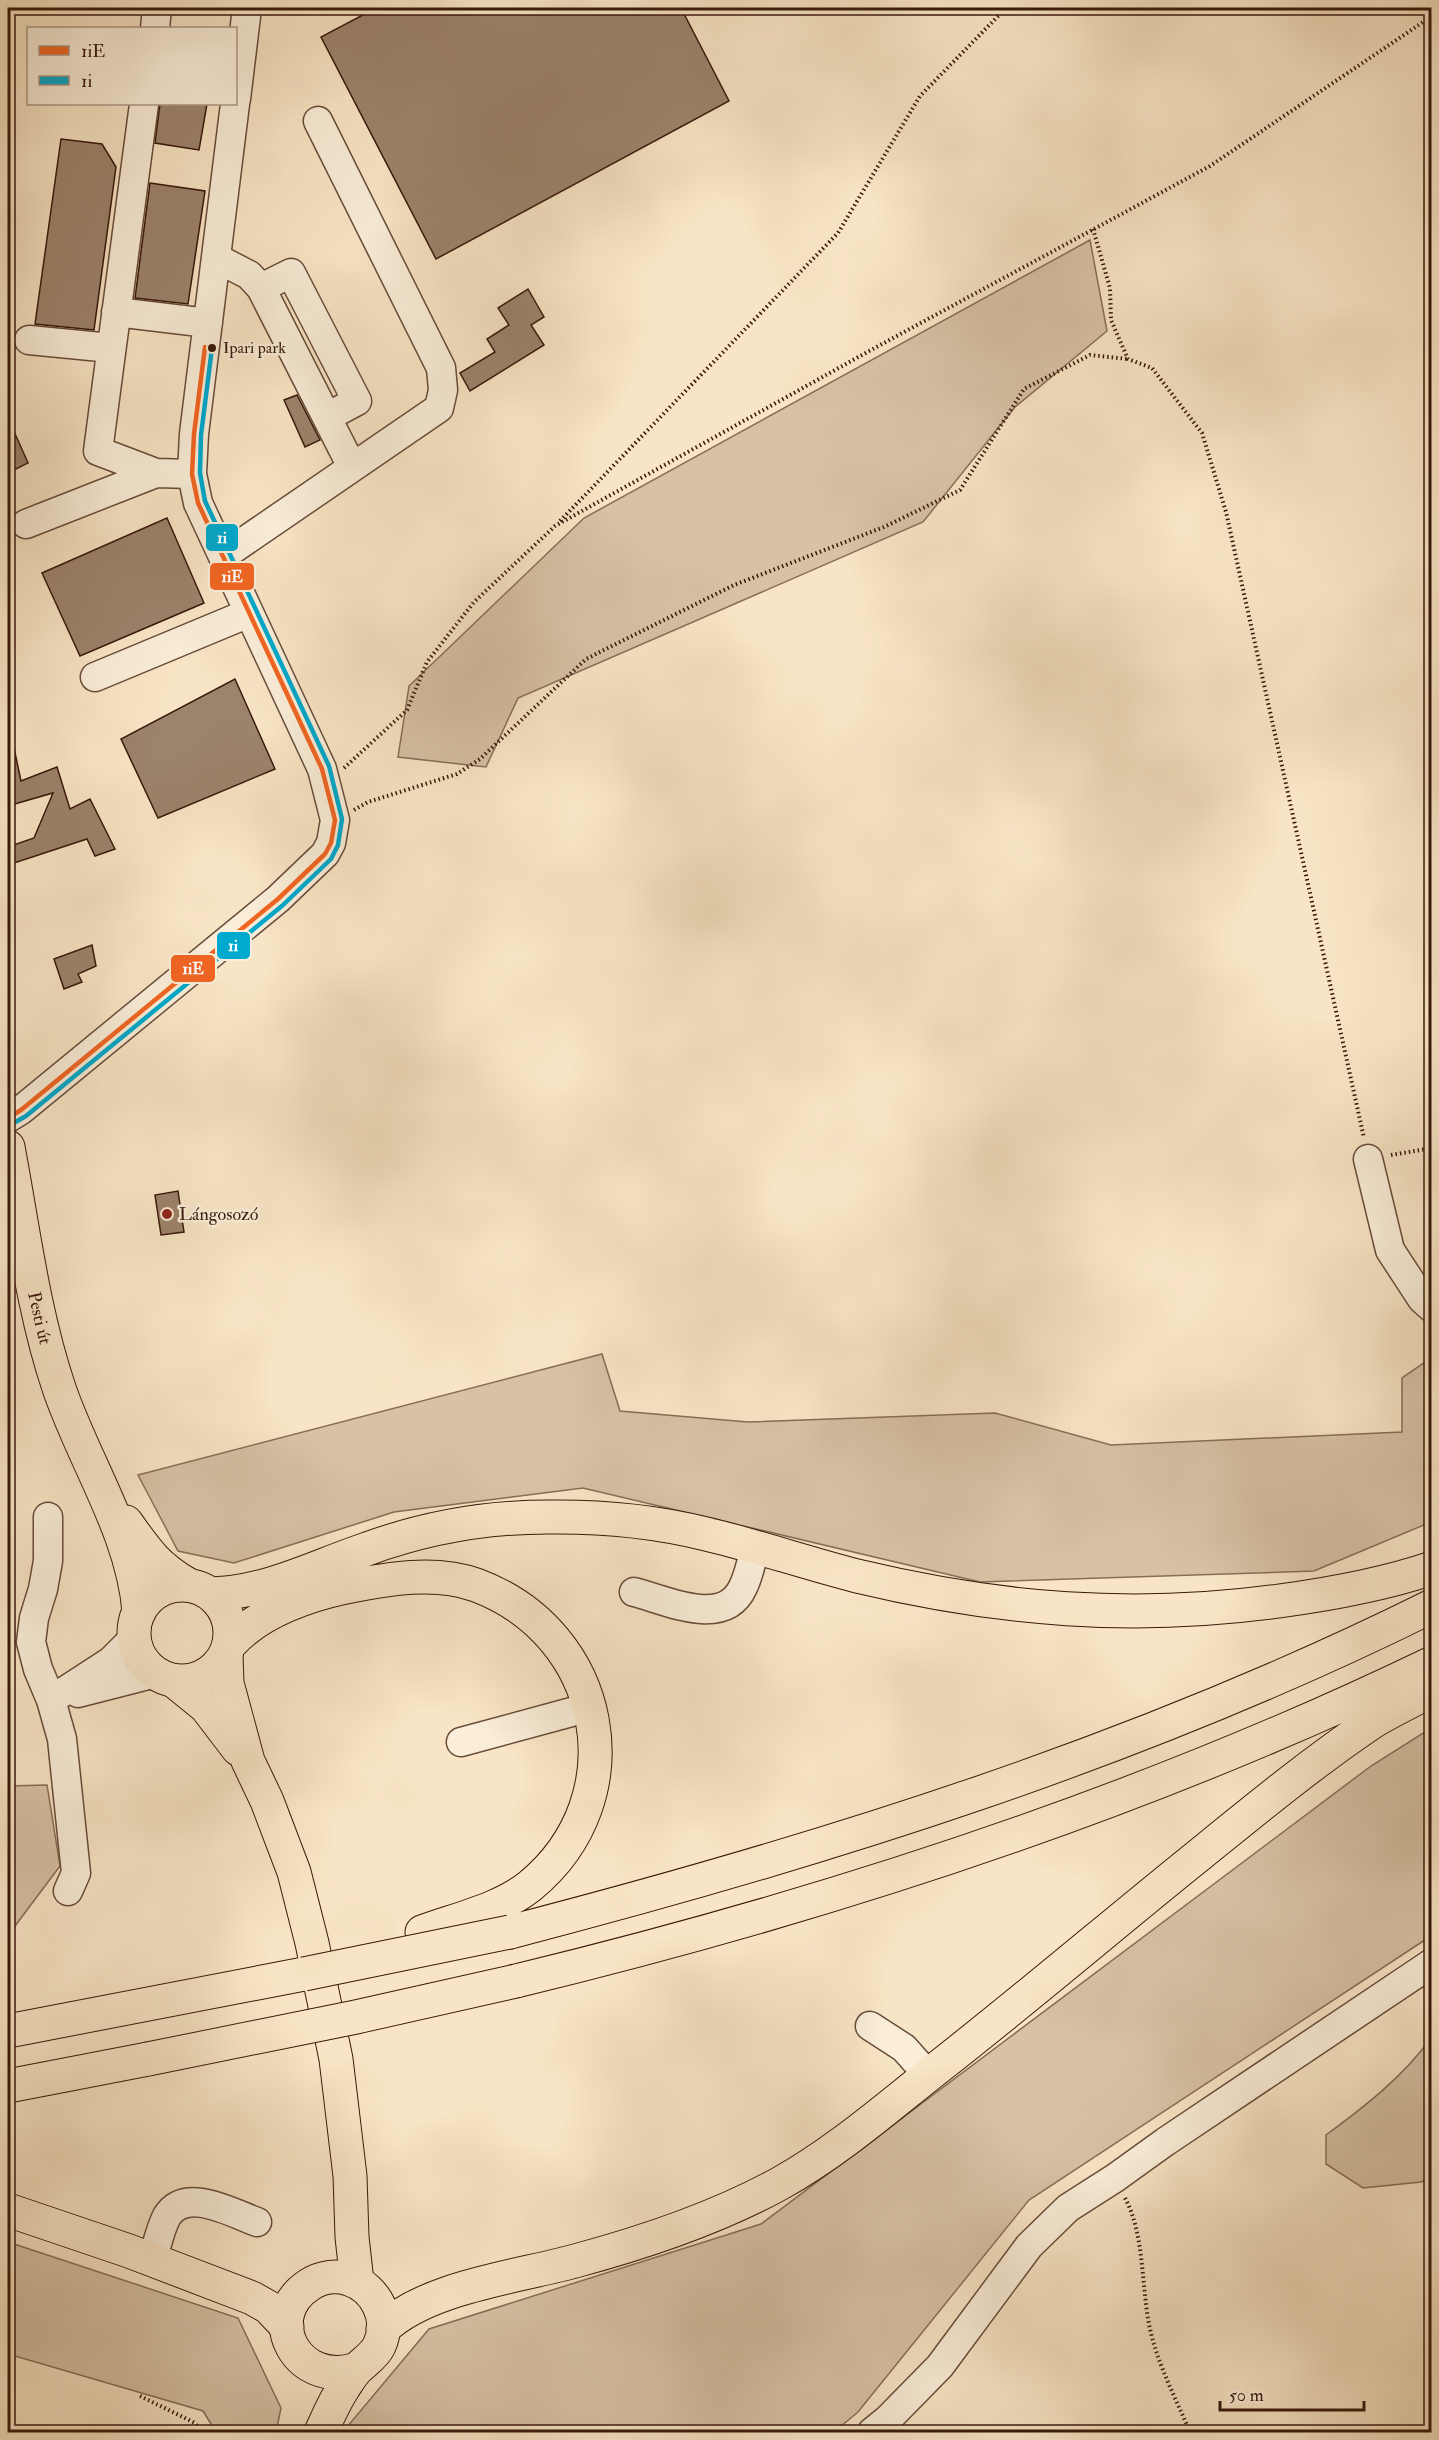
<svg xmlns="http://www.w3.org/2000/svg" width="1439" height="2440" font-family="'IM FELL Double Pica',serif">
<rect width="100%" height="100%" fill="#f8e5c5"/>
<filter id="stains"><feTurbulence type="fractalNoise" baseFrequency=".00333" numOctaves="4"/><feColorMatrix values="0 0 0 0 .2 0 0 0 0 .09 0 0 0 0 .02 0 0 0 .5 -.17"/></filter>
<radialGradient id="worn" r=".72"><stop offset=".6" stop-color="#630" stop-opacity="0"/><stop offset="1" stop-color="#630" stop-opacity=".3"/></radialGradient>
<path fill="#d7c2a5" stroke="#886d58" stroke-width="1.5" d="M1090 240 1107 331 1015 407 923 522 518 698 486 767 398 757 409 686 584 518Z
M602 1354 620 1411 748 1422 995 1413 1111 1445 1402 1432V1378L1431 1358V1522L1314 1571 980 1582 583 1488 394 1512 234 1563 178 1551 138 1475Z
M1431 1728V1936L1029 2200 858 2412 834 2432H346L347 2427 429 2329 761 2224 1371 1766Z
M47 1785 60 1866 15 1926 8 1928V1786Z
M1431 2038V2178L1421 2182 1363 2188 1326 2164V2135C1364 2107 1403 2077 1431 2038Z
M8 2242 238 2318 281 2408 276 2432H216L203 2411 8 2354Z"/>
<path fill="#9c836c" stroke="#38180b" stroke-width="1.5" d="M376 8H681L729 101 436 259 321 37Z
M160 104H207L199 150 155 143Z
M61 139 102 144 116 167 94 330 35 324Z
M150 183 205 191 188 304 135 298Z
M528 289 544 317 531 325 544 345 470 391 460 373 495 352 487 339 509 325 498 308Z
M297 395 320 440 305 447 284 400Z
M8 418 28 463 8 473Z
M167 518 204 603 80 656 42 573Z
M235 679 275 769 158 818 121 739Z
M14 748 21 781 57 767 70 809 90 799 115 849 95 856 87 839 8 865V847L34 838 53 793 11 805 8 792V749Z
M92 945 96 966 78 974 82 982 64 989 54 959Z
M178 1191 184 1232 161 1235 155 1195Z"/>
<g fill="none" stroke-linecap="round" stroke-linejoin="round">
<defs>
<path id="minor" d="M155 28 157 8
M236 99 247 8
M144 104 98 451 156 473 192 474
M216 258 249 275 261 288 352 467
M261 288 291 273 357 401 327 417
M116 312 208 323
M29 340 111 348
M26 524 156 473
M223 556 439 408 443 390 441 368 318 121
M95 677 249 613
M8 1118 21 1110 278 899 325 854 331 843 335 820 322 769 198 503 192 474 194 434 235 104
M1368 1159 1390 1250 1422 1299 1432 1308
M48 1517V1561L43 1589 34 1618 31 1642 38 1669 51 1700 62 1739 76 1873 68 1891
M634 1592C666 1600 724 1629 743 1587 749 1575 752 1560 755 1547
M78 1693 156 1673
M51 1700 111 1661 134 1638
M461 1742 590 1707
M870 2026 904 2048 928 2075
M152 2260C157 2246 160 2229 167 2216 186 2186 232 2213 257 2222
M872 2432 888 2419 940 2366 1029 2246 1068 2208 1115 2178 1165 2142 1432 1963"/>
<g id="major">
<path id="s1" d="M8 1147C23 1227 33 1311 59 1388 84 1462 133 1533 139 1612"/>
<path d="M126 1522C146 1550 156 1566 187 1584"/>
<circle cx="182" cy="1633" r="48"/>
<path d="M226 1654 227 1683 248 1761 267 1801 294 1872 312 1943 336 2059 350 2176 352 2237 357 2282"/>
<path d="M174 1681 206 1707 238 1749"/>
<path d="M321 2432C328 2417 334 2402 344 2387 348 2381 352 2374 357 2369 365 2361 374 2356 379 2346 392 2319 376 2288 349 2279 336 2275 321 2277 309 2285 260 2317 297 2389 357 2369"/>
</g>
<path id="highway" d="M211 1594C266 1593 316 1566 367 1549 427 1527 493 1516 557 1517 607 1517 658 1522 706 1534 757 1546 806 1563 857 1576 999 1610 1134 1621 1279 1601 1331 1594 1382 1585 1432 1568
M230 1644C258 1613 305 1596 346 1587 387 1579 435 1570 476 1585 606 1633 638 1797 530 1886 500 1910 457 1919 422 1932
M510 1932C826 1850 1138 1752 1432 1606
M516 1981C830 1905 1140 1804 1432 1663
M8 2031 304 1974
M8 2086 148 2059
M8 2210 129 2251 252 2298 268 2307 287 2327
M383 2329C426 2287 517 2277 575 2261 646 2242 715 2219 779 2184 840 2150 891 2104 945 2062 1029 1996 1110 1927 1193 1860 1251 1813 1309 1765 1371 1723 1390 1711 1412 1701 1432 1690"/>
</defs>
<use href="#minor" stroke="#684b3a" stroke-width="31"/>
<use href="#major" stroke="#38180b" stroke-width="35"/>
<use href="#highway" stroke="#38180b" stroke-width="35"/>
<path stroke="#38180b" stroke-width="4" stroke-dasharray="1.5 3" stroke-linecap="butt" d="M1093 229 1110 288 1111 320 1128 359 1152 368 1202 433 1226 512 1364 1138
M560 521 838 233 920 96 1006 8
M344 768 407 710 427 662 474 602 555 526 871 350 1210 166 1432 16
M354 810 368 802 457 774 480 759 586 659 734 585 884 527 960 490 1024 389 1090 355 1128 359
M1391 1155 1432 1148
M1125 2198C1145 2235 1141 2288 1150 2329 1158 2365 1176 2399 1190 2432
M140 2396 195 2423 201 2432"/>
<use href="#minor" stroke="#faeed9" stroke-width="28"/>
<use href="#major" stroke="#f8e5c5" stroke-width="33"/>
<use href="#highway" stroke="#f8e5c5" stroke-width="33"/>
<defs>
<path id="highway-bridge" d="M304 1974 510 1932
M148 2059 356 2017 516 1981"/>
</defs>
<use href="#highway-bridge" stroke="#38180b" stroke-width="35" stroke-linecap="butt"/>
<use href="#highway-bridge" stroke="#f8e5c5" stroke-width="33"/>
<defs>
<path id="bus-1" d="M8 1118 21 1110 278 899 325 854 331 843 335 820 322 769 198 503 192 474 194 434 205 347"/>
<path id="bus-2" d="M12 1124 26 1116 283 905 331 859 338 845 342 819 329 766 205 501 200 473 201 435 212 348"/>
</defs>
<use href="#bus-1" stroke="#faeed9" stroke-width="9"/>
<use href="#bus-2" stroke="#faeed9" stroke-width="9"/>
<use href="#bus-1" stroke="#f26522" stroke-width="4.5"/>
<use href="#bus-2" stroke="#00a9ce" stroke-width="4.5"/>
</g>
<circle fill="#38180b" stroke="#faeed9" stroke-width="2" cx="212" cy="348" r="5"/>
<circle fill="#8f2418" stroke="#faeed9" stroke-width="2" cx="167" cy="1214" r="6"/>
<g text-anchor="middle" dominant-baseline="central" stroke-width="5" stroke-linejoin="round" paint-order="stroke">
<g font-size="16" fill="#38180b" stroke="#faeed9" text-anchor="start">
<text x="223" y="348">Ipari park</text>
</g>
<g font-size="18" fill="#38180b" stroke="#faeed9" text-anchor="start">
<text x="179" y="1214">Lángosozó</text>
</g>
<g font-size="18" fill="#38180b" stroke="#faeed9">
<text stroke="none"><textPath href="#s1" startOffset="174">Pesti út</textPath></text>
</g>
</g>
<g stroke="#faeed9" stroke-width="2">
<rect x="205" y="523" width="34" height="29" rx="6" fill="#00a9ce"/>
<rect x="209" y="562" width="46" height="29" rx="6" fill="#f26522"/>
<rect x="216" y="931" width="35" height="29" rx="6" fill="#00a9ce"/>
<rect x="170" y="954" width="46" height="29" rx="6" fill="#f26522"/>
</g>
<g font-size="16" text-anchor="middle" font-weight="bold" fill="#fff">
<text x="222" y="543">1i</text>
<text x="232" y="582">1iE</text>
<text x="233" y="951">1i</text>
<text x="193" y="974">1iE</text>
</g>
<rect width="1439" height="2440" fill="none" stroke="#f8e5c5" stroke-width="30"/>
<rect x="9" y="9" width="1421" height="2422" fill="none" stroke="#38180b" stroke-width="3"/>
<rect x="15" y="15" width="1409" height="2410" fill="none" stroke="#38180b" stroke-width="1.5"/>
<rect x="27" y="27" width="210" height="78" fill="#faeed9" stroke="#ac9887" stroke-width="1.5"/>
<rect x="39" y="46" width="30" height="9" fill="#f26522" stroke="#ac9887" stroke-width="1.5"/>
<text x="81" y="57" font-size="18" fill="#38180b">1iE</text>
<rect x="39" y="76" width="30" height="9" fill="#00a9ce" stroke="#ac9887" stroke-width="1.5"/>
<text x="81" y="87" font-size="18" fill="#38180b">1i</text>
<path d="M1220 2401v9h144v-9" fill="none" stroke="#38180b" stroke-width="3"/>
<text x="1229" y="2401" font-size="18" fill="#38180b" stroke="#faeed9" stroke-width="4.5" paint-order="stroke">50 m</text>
<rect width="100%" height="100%" filter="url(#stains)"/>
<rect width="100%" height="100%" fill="url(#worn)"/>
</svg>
